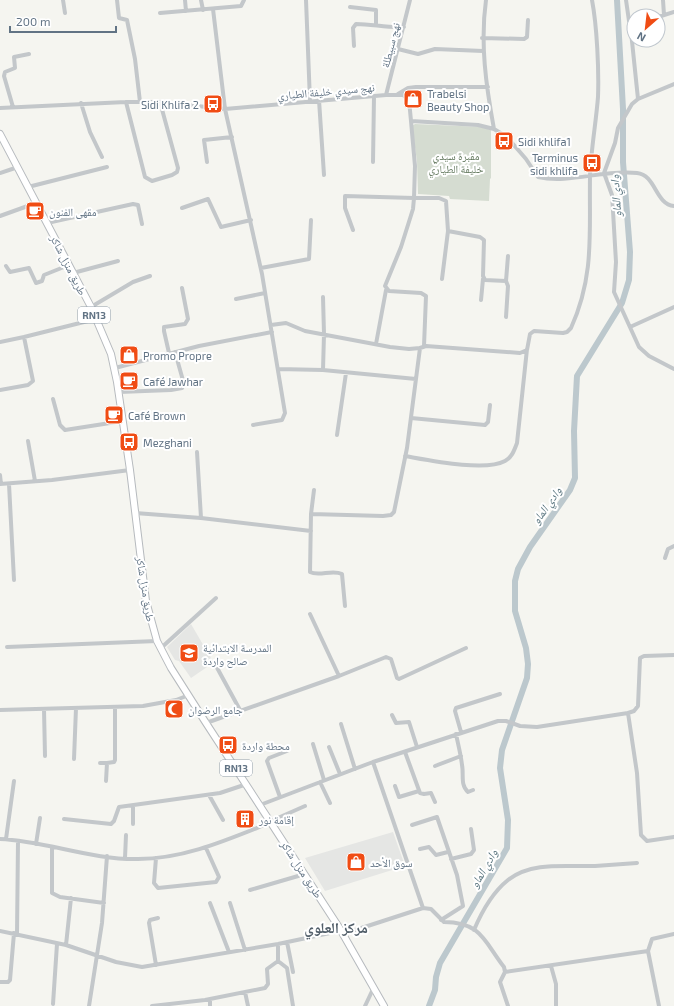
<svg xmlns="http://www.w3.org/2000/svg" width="674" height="1006" font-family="'Exo 2','Noto Naskh Arabic',sans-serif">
<rect width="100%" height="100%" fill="#f5f5f0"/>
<path fill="#e5e6e4" d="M191 624 212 660 208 663 210 665 191 678 179 661 175 660 167 647Z
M393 832 405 866 325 891 305 858Z"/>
<path fill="#d5dcd1" d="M415 124 483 127 491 130V178L490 179 489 201 450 199 449 196 418 194 417 161 412 126Z"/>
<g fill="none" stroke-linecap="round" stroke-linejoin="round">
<path stroke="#bcc8cd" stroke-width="6" d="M429 1006 435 990 436 977 440 963 507 848 508 820 500 768 502 750 527 678 528 664 526 648 515 611V581L518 569 530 547 570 490 575 478 574 431 577 376 622 303 629 280 630 252 623 162V109L617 0"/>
<defs>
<path id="primary" d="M0 134 91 307 111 354 117 382 130 470 146 601 157 641 171 668 206 723 340 929 384 1006"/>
</defs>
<use href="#primary" stroke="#b6babe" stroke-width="8"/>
<path stroke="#c3c7ca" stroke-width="4" d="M63 0 65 13
M117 0 119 18 127 20 135 59 140 102
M185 0 186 11
M201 0 203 10
M306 0 310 101
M486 0C480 43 486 86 494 129
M626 0 629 21 630 22H634
M663 0 664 15
M350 7 376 10V25
M213 9 225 109 262 274 285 413 282 420 253 425
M160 13 241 6 244 0
M658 17 674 12
M630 22 638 99
M482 38 524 39 527 37 528 20
M354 46 353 28 356 24C373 24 386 28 404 27
M398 49 418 54 435 49 483 51
M674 84 638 99 632 104 618 128 615 143 604 173 612 195 613 211 616 262 614 292 639 347 649 356 674 369
M398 94 408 88 416 87H488
M386 95 410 0
M319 100 324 175
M126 102 145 177 152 181 172 175 177 172 178 168 160 102
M81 103 90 132 102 157
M13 107 4 76 5 72 15 68 14 57 29 54
M0 108 126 102H160L225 109 386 95H403L409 100 411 121 478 125 494 129 507 137 526 159 538 177C570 184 604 169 637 173 656 175 655 204 674 206
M207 162 204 140 232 137
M373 162 374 96
M0 173 18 167
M28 187 107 167
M182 208 208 199 221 227 251 220
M0 216 36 203
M47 223 133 204 138 205 142 224
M353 230 345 208V196L414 198 415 166 411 121
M448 231 480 237 484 240 483 276 485 280 506 281 508 256
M6 266 10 272 29 268 36 283 42 281 44 275 69 265
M261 268 309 259 311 220
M73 273 118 261
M323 297 324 334 323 370
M236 299 265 293
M481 300 483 279
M91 307 133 282 150 276
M506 317 508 286 506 281
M271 325 286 323 305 331 390 347 409 349 420 348
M630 327 674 307
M0 342 24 337
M376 344 386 290
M424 346 426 296 421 293 389 291 385 286 401 247 413 209 414 198H439L446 201 448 231 442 279
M169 353 164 331V327L185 324 188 319 182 288
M115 368 199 346 272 332
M278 369 323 370 416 379
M0 390 28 385 33 381 24 337 96 319
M119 392 171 390 182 388 184 384 175 352
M53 399 60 425 65 430 123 421
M411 418 485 425 488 422 490 405
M337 435 346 373
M28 441 35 481
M197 452 201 518
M405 456C428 460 485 472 505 461 512 457 514 451 517 443L527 349
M0 475 1 484
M0 484 52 480 130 470
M9 484 14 580
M314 490 311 514 310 572C319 577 332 569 342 574L345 606
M135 513 201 518 311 531
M311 514 383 516 391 515 394 512 407 448 420 348 426 346 520 353 527 350 530 334 534 331 563 333 567 332 571 328C595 275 589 231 590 176 591 149 596 123 598 97 599 70 597 26 592 0
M665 558 668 549 674 546
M310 614 339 676
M7 647 157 641
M161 648 216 598
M215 664 240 710
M44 709 45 756
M0 710 143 706 176 700 189 695
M628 713 634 711 638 706 640 658 644 656 674 655
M392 715 396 723 409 722 417 747
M206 723 339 676 386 657 391 659 397 678 399 679 466 648
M341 724 355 769
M461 732 455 711 456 708 500 694
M456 734C458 744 461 755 462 765 464 774 460 785 468 792L473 790
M313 744 324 780
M329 747 340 774
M405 752 420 793 424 794 431 793 435 802
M74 759 76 708
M100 763H107
M435 766 461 756
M106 781 107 763 114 762 115 760V707
M320 782 330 803
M395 786 399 797 419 791
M209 795 223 820
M280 797 267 761 269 758 287 751
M260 805 373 762 498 721H506L520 726 537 727 628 713 637 773 641 835 647 841 674 837
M133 806V824
M64 819 111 824 114 821 119 807 220 793 247 784
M271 821 305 806
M412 825 437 817 457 875 463 906 441 920
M0 839C46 841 92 860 138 859 185 859 229 839 272 822
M6 839 14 781
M36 844 40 818
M52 847V893L60 897 104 903
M420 849 429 847 436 855 448 852
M125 858 126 835
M156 858 154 883 158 888 216 882 219 877 206 848
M451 859 471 854 474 850 471 829
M250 890 305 874
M210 903 229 952
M230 903 245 950
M423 908 431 909 444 922C481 922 484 941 504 967L505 972 500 982 508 1006
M474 930C482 911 493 892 508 880 532 861 567 867 595 866 609 865 623 864 637 863
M0 931 66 945 116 962 142 967 278 944 330 933 340 929
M17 934 18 841
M343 934 423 908 373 762
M287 942 293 972
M66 945 71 898
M648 951 652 939 674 934
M278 961 287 968 293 1006
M156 965 149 923 150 920 158 918
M551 966 556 984V1006
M505 972 648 951 659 1006
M0 982H8L10 980 14 933
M245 992 248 1006
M210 999V1006
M53 1004 57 944
M89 1006 102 923 107 856
M152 1006 205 1000 265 988 268 984 267 969 278 961V944
M365 1006 374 987"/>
<use href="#primary" stroke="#fff" stroke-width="6"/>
</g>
<defs>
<symbol id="shop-square" viewBox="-11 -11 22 22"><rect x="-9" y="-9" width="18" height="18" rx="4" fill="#f04c14" stroke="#fff"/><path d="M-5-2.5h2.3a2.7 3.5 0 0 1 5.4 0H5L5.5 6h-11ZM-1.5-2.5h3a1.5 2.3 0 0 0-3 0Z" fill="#fff"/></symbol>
<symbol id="bus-square" viewBox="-11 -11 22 22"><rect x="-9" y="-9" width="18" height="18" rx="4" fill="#f04c14" stroke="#fff"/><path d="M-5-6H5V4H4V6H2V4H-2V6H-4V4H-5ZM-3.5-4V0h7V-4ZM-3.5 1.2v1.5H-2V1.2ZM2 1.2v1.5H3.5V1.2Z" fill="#fff"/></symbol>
<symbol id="cafe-square" viewBox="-11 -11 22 22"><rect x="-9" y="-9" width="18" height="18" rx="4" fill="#f04c14" stroke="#fff"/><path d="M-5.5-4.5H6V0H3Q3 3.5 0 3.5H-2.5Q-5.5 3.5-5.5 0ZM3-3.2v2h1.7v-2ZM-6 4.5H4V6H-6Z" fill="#fff"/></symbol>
<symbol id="school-square" viewBox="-11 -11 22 22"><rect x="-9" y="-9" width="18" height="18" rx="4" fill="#f04c14" stroke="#fff"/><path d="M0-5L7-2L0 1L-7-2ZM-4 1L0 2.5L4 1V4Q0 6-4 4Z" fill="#fff"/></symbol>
<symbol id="mosque-square" viewBox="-11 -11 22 22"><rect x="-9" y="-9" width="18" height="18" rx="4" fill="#f04c14" stroke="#fff"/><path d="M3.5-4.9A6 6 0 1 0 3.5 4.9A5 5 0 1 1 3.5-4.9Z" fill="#fff"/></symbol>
<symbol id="building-square" viewBox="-11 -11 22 22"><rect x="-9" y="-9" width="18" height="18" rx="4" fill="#f04c14" stroke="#fff"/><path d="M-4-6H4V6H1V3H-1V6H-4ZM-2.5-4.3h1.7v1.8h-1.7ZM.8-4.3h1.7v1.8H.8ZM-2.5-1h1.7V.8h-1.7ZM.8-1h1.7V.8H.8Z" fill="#fff"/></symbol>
</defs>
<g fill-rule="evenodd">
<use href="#shop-square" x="402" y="88" width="22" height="22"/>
<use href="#bus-square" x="202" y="93" width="22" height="22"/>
<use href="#bus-square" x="493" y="130" width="22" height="22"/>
<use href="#bus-square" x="581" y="152" width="22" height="22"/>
<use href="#cafe-square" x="24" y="200" width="22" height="22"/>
<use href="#shop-square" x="118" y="344" width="22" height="22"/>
<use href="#cafe-square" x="118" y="370" width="22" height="22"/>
<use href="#cafe-square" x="103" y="404" width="22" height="22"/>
<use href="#bus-square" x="118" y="431" width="22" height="22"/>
<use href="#school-square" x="178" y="642" width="22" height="22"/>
<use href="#mosque-square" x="163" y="698" width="22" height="22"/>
<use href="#bus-square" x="217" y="734" width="22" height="22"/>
<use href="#building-square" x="234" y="808" width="22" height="22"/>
<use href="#shop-square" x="345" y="851" width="22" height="22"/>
</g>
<g text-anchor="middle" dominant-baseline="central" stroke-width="4" stroke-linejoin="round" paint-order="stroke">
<g fill="#fff" stroke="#909da9" stroke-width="1">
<rect x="78" y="307" width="32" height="16" rx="3"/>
<rect x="220" y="760" width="32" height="16" rx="3"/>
</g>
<g font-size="10" font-weight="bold" fill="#617384">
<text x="94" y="315">RN13</text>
<text x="236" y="768">RN13</text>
</g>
<g font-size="11" fill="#617384" stroke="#fff">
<text transform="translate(390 45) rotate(-76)">نهج سبيطلة</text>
<text transform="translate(326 91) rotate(-5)">نهج سيدي خليفة الطياري</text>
<text transform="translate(69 265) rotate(63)">طريق منزل شاكر</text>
<text transform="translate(146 589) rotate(81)">طريق منزل شاكر</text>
<text transform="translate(302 869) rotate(57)">طريق منزل شاكر</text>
</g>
<g font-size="11" fill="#617384" stroke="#fff" text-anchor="start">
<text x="427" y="93">Trabelsi<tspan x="427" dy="13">Beauty Shop</tspan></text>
<text x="199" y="104" text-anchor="end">Sidi Khlifa 2</text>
<text x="518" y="141">Sidi khlifa1</text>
<text x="578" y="157" text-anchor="end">Terminus<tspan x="578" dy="13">sidi khlifa</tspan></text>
<text x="49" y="211">مقهى الفنون</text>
<text x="143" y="355">Promo Propre</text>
<text x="143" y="381">Café Jawhar</text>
<text x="128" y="415">Café Brown</text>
<text x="143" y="442">Mezghani</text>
<text x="203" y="647">المدرسة الابتدائية<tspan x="203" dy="13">صالح واردة</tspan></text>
<text x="188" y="709">جامع الرضوان</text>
<text x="242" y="745">محطة واردة</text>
<text x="259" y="819">إقامة نور</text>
<text x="370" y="862">سوق الأحد</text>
</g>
<g font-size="11" fill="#657a60" stroke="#fff">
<text x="456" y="155">مقبرة سيدي<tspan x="456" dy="13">خليفة الطياري</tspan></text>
</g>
<g font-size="12" font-style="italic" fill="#5c7781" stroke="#fff">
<text transform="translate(615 196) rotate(-94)">وادي الماو</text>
<text transform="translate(546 505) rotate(-55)">وادي الماو</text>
<text transform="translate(483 868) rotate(-60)">وادي الماو</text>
</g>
<g font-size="15" font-weight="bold" fill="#505d68" stroke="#fff">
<text x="336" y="927">مركز العلوي</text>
</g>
</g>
<g transform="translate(646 28) rotate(208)"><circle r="19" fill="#ffffff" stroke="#c0c7ce"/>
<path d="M0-3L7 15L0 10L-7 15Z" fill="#f04c14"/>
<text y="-6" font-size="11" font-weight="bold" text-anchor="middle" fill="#617384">N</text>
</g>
<path d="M10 26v6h106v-6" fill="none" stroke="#617384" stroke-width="2"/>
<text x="16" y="26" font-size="12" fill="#617384" stroke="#ffffff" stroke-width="3" paint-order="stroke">200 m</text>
</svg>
